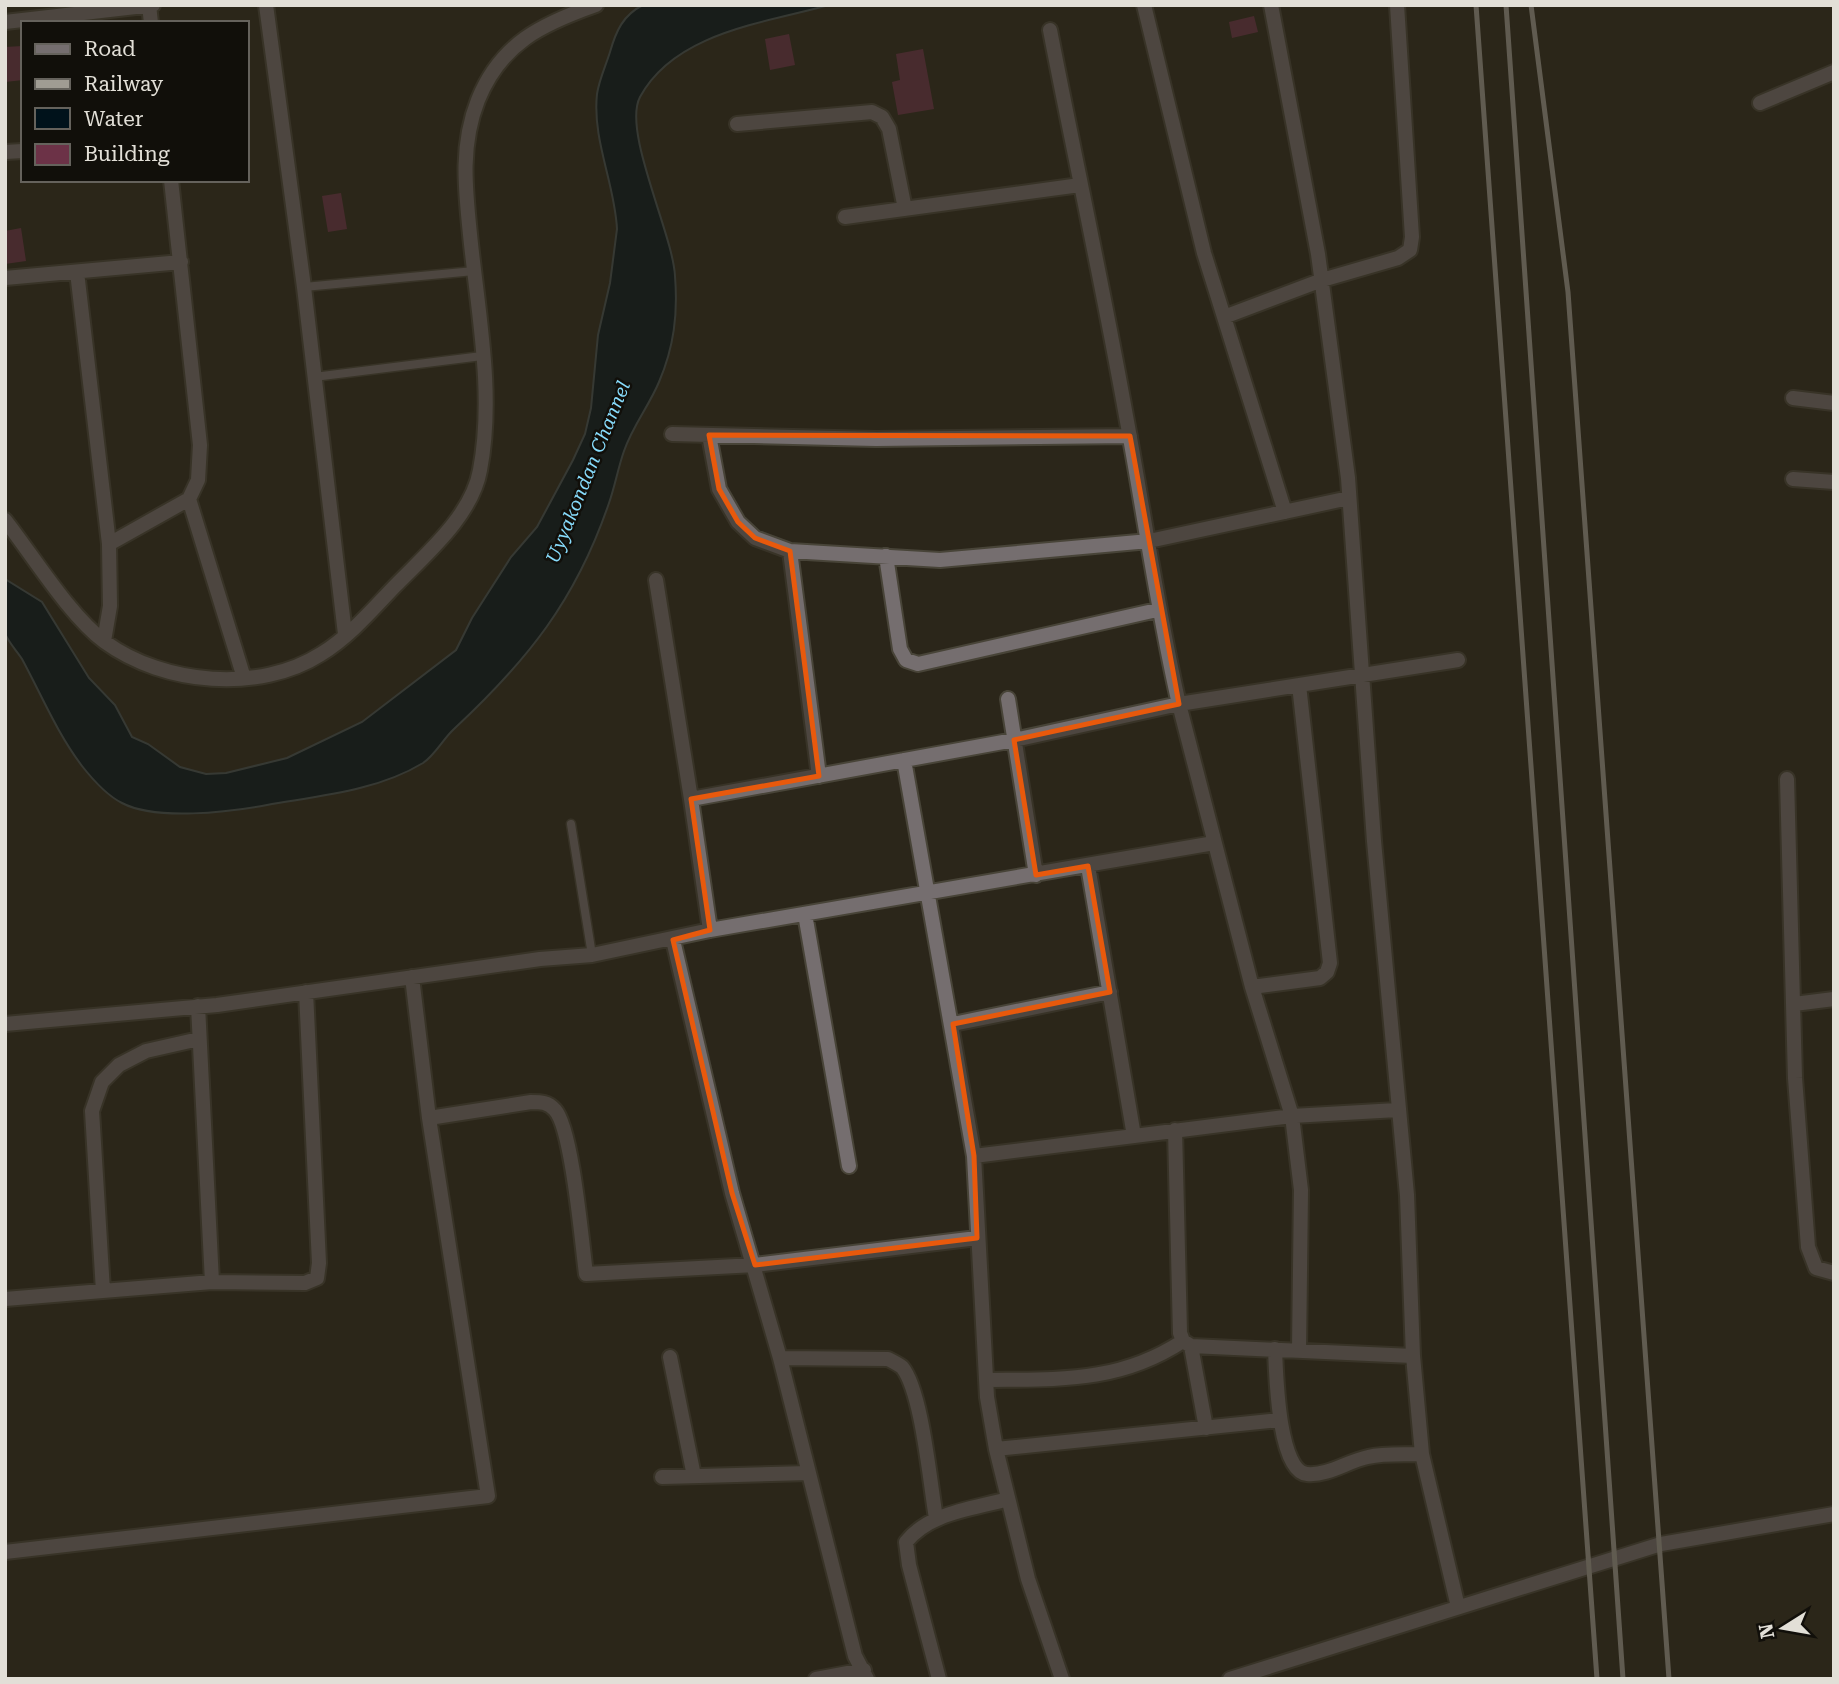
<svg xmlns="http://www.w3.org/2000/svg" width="1839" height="1684" font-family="'Roboto Serif',serif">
<rect width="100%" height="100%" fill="#2b261a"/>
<path fill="#00121b" stroke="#445053" stroke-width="2" d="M643 5H829C765 23 675 32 640 97 622 131 673 234 675 276 678 314 674 347 659 382 649 406 633 425 624 451 618 468 615 486 609 503 576 600 528 660 454 729 443 739 435 755 423 763 377 791 318 796 267 805 229 812 156 821 122 803 106 795 93 780 82 766 57 733 42 696 22 659 17 651 8 642 5 633 1 618 5 595 5 579L42 602 89 678 115 705 132 737 148 744 180 767 206 774 226 773 287 758 362 722 456 650 472 618 511 557 537 527 573 460 585 434 591 408 598 335 610 283 617 229C615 184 592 140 597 94 599 80 606 65 610 52 616 31 623 15 643 5Z"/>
<path fill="#6c3247" d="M1254 16 1258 32 1232 38 1229 22Z
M789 34 795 65 770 70 765 39Z
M23 46V80L5 82V47Z
M923 49 934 109 898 115 892 82 900 80 896 54Z
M341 193 347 229 328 232 322 196Z
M21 228 26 261 5 264V231Z"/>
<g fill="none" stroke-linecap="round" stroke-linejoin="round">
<defs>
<path id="lane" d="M304 287 474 271
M314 377 482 356
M571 824 592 955"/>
<path id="street" d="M149 5 151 23
M266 5 304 287 345 634
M1144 5 1204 253 1285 512
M1271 5 1318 254 1348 478 1374 841 1407 1195 1413 1356 1422 1454 1458 1607
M5 22 153 5
M1050 30C1075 159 1103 287 1126 416 1144 512 1157 609 1179 704L1458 660
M1760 103 1834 72
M737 124 872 112 882 117 889 129 905 209
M5 152 23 151
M845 217 1080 185
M77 272 109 544 110 606 104 641
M5 278 181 262
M1224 317 1322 280 1398 258 1410 250 1412 237 1397 5
M1793 398 1834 403
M672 434 876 439 1130 436
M709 435 719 489 738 522 755 538 790 551 940 560 1149 541 1349 498
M1793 479 1834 482
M189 499 244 678
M5 520C34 557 69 615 105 642 164 685 260 693 321 654 349 637 372 610 394 587 425 555 472 516 480 470 494 397 479 318 471 244 466 194 459 148 478 100 501 43 542 24 596 5
M109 544 189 499 198 480 200 445 171 180
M790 551 819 776
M886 556 900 649 906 660 918 664 1157 610
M656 580 691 799
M1008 699 1036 875
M904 760 974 1156 987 1397 996 1449 1028 1579 1062 1679
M1787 779 1795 1078 1808 1247 1816 1268 1834 1273
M1088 866 1134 1136 1292 1116 1301 1190 1299 1351
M805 914 849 1166
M710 930 691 799 1014 740 1179 704 1252 987 1292 1116 1397 1110
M673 940 732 1193 780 1358 855 1656 867 1679
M1252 987 1320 978 1327 972 1330 963 1299 685
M1794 1004 1834 999
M198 1006 212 1282
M5 1024 217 1005 540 959 592 955 710 930 1214 843
M953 1024 1110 992
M429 1118 531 1102C541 1102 548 1102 555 1110 572 1128 582 1244 586 1274L755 1265 977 1238
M1175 1130 1180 1333 1183 1341 1191 1346 1413 1356
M974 1156 1134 1136
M103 1291 92 1111 102 1082 119 1065 146 1051 199 1039
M5 1299 212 1282 305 1283 317 1278 319 1263 306 992
M1191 1346 1206 1428
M1275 1349C1276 1372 1278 1472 1307 1474 1328 1476 1348 1461 1368 1457 1385 1453 1405 1455 1422 1454
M670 1357 694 1476
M780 1358 888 1359C892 1361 898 1364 902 1367 922 1391 930 1484 936 1518
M986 1380C1059 1379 1119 1383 1183 1341
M996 1449 1280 1420
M662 1477 809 1473
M5 1552 488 1496 429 1118 412 977
M816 1679 864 1670
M939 1679 909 1565 906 1542C930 1512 973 1509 1008 1499
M1230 1679 1661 1544 1834 1514"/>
</defs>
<use href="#lane" stroke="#484438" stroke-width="11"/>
<use href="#street" stroke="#484438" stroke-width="18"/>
<use href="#lane" stroke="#756e6f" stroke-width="8"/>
<use href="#street" stroke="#756e6f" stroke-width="14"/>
<path stroke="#a09c93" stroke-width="5" d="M1476 5 1597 1679
M1506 5 1623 1679
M1531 5 1568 292 1669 1679"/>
</g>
<path d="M0 0H1839V1684H0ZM709 435 1130 436 1179 704 1014 740 1036 875 1088 866 1110 992 953 1024 974 1156 977 1238 755 1265 732 1193 673 940 710 930 691 799 819 776 790 551 755 538 738 522 719 489Z" fill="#2b261a" fill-opacity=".55" fill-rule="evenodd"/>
<path fill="none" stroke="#e8590c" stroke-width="5" stroke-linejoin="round" d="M709 435 1130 436 1179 704 1014 740 1036 875 1088 866 1110 992 953 1024 974 1156 977 1238 755 1265 732 1193 673 940 710 930 691 799 819 776 790 551 755 538 738 522 719 489Z"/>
<g text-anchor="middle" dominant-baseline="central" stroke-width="5" stroke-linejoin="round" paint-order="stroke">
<g font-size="19" font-style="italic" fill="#87dbfb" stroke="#110f0a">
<text transform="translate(588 472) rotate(-68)">Uyyakondan Channel</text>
</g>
</g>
<rect width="1839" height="1684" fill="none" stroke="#e2dfd7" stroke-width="14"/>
<rect x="21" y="21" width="228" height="161" fill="#110f0a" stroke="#65625c" stroke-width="2"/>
<rect x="35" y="44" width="35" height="10" fill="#756e6f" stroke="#65625c" stroke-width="2"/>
<text x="84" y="56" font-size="21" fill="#e2dfd7">Road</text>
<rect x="35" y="79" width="35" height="10" fill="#a09c93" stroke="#65625c" stroke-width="2"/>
<text x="84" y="91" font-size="21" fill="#e2dfd7">Railway</text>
<rect x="35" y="108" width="35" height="21" fill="#00121b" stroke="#65625c" stroke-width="2"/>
<text x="84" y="126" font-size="21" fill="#e2dfd7">Water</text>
<rect x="35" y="144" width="35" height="21" fill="#6c3247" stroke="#65625c" stroke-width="2"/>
<text x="84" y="161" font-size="21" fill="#e2dfd7">Building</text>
<g transform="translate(1783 1628) rotate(259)" stroke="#110f0a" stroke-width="5" paint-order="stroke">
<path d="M0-5L12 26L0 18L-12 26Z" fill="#e2dfd7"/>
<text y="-10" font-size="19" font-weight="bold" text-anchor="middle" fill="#e2dfd7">N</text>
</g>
</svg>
